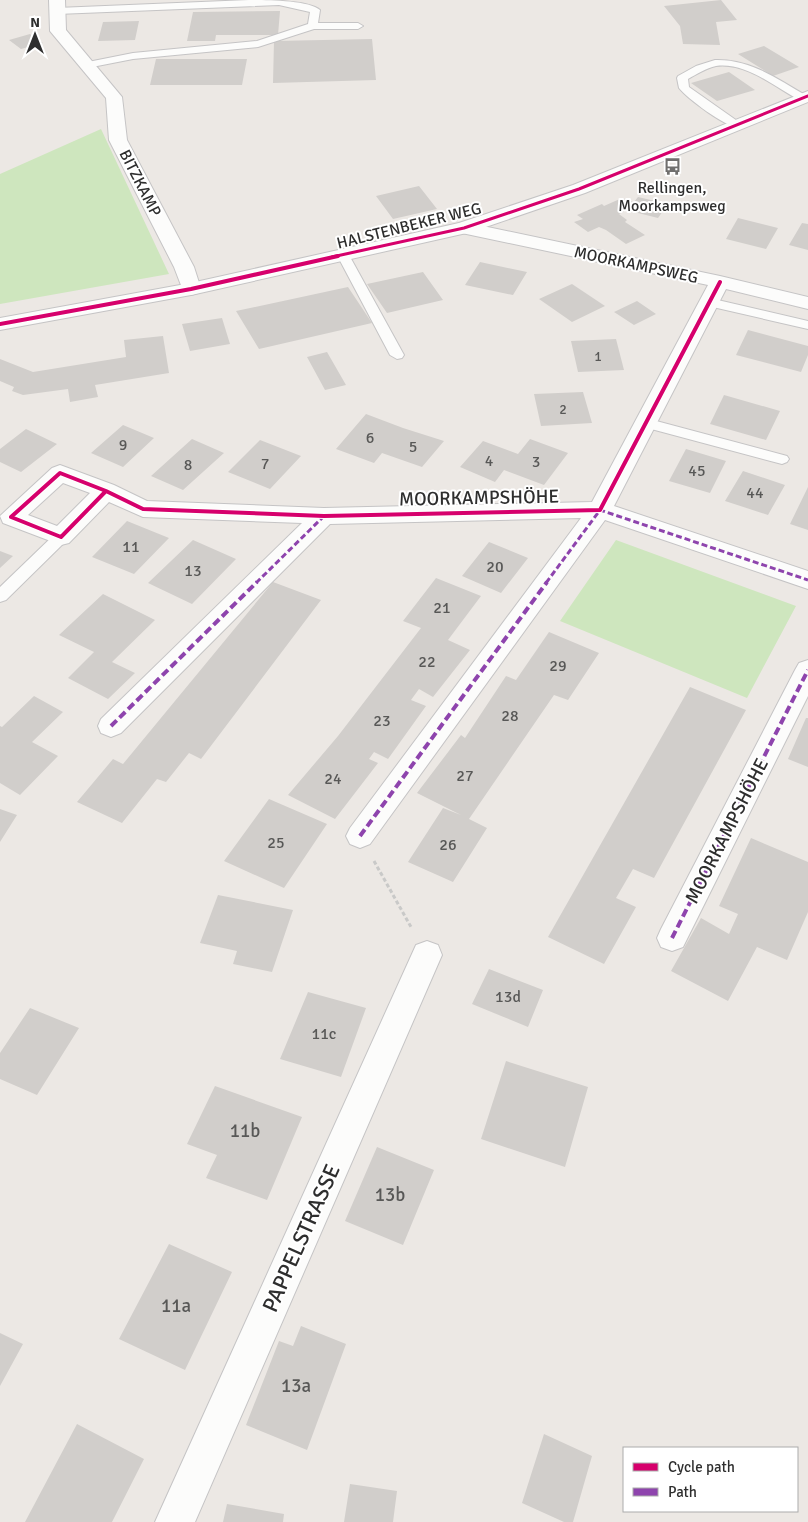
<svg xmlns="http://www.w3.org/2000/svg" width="808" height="1522" font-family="Signika,sans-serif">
<rect width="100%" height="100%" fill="#ece8e4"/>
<path fill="#cee6be" d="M101 129 169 274 0 304V174Z
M616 540 796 606 747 698 560 621Z"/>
<path fill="#d1cecb" d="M721 0 737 20 716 22 720 45 683 44 680 26 664 6Z
M280 11 278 35H216L215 41H187L193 12Z
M139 21 135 40 98 41 103 22Z
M30 34 43 43 21 49 9 40Z
M372 39 376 80 273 83 274 41Z
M764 46 799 67 773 76 738 54Z
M156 59H247L242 85H150Z
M729 72 755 90 717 101 691 83Z
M419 186 437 209 393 219 376 196Z
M638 197 668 204 658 218 626 210 619 214 627 220 625 222 645 235 626 244 606 230 599 227 588 232 574 222 583 219 577 215 602 204 604 206 622 198 634 202Z
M738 218 778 228 766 249 726 239Z
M802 223 808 224V250L789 245Z
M480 262 527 272 513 295 465 285Z
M423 272 443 300 387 313 367 284Z
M572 284 605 306 572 322 539 299Z
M348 287 372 323 259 349 236 311Z
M637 301 656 314 634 325 614 312Z
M222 318 230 344 190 351 182 324Z
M748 330 808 346V355L801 372 736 355Z
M163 336 169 373 95 385 98 397 70 402 68 389 23 395 12 391 14 387 0 381V359L33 372 126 357 124 340Z
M616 339 624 370 578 372 571 341Z
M327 352 346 385 325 390 307 357Z
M583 392 592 423 541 426 534 394Z
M724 395 780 411 766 440 710 424Z
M366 414 403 428 444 441 422 467 382 453 374 463 336 449Z
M123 425 154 438 123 467 91 453Z
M26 429 57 444 21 472 0 462V449Z
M192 439 224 453 183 490 151 476Z
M530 439 568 453 544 485 504 470 495 482 460 467 483 441 518 454Z
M260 440 301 456 270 489 228 472Z
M686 449 726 461 710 493 669 481Z
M743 471 785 485 768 515 725 501Z
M808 487V530L790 524Z
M127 521 169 538 134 574 92 557Z
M193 540 236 559 192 604 148 583Z
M489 542 528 558 501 593 462 576Z
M0 551 13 556 0 568Z
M436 578 481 596 448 640 470 650 433 697 419 689 411 700 426 706 388 759 374 752 369 759 378 763 335 819 288 795 338 736 421 628 403 621Z
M273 582 321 600 201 759 189 753 166 782 157 779 122 823 77 802 113 759 123 764Z
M103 594 155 620 112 662 135 673 108 699 68 678 94 652 59 635Z
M549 632 599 653 568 700 554 695 469 819 487 828 453 882 408 862 443 808 461 815 417 793 461 735 465 738 506 676 516 680Z
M690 687 746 710 654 878 633 869 616 898 636 907 604 964 548 937Z
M34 696 63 712 32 742 58 756 20 795 0 783V726L2 727Z
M806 718H808V767L788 759Z
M269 799 327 824 284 888 224 861Z
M0 809 17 815 0 842Z
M751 838 808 862V912L787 960 757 947 728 1001 671 971 701 918 729 934 738 914 719 906Z
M218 895 293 910 272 972 233 964 237 951 200 943Z
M489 969 543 990 528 1027 472 1004Z
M308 992 366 1008 341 1077 280 1059Z
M30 1008 79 1028 37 1095 0 1079V1053Z
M506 1061 588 1087 565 1167 481 1139Z
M215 1086 302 1117 267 1200 206 1178 217 1155 187 1144Z
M377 1147 434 1170 403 1245 345 1221Z
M169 1244 232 1272 185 1370 119 1339Z
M301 1326 346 1344 307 1450 246 1425 279 1341 293 1346Z
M0 1333 23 1344 0 1386Z
M77 1424 144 1459 112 1522H25Z
M544 1434 592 1456 573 1522H564L522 1503Z
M350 1484 397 1491 393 1522H344Z
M227 1504 284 1514 283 1522H223Z"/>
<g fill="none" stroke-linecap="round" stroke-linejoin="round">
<defs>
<path id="service" d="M249 0C265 0 309 0 320 10L318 23H358L363 26 358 29H314L258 47 133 59 87 68 82 65 83 63 133 53 257 41 308 24 310 12 279 5 57 14 52 11 57 8Z
M715 60C751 59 777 79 807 96L808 99 803 101 799 100C775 87 746 62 716 66 706 68 697 74 688 79L689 87 743 125 741 127C728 130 687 98 679 88L677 78 678 76 696 66Z
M343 251 349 255 404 355 402 358 397 359 390 355 337 255Z
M709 298 808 321V329L704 305 703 302 704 299Z
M645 418 787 456 789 459 787 462 782 464 640 426 638 423 640 420Z
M61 532 66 533 69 537 66 541 6 600 0 602V587L56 533Z"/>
<path id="minor" d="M49 0H65L66 30 122 97 127 140 194 267 201 289 198 293 191 295 184 293 174 267 109 140 106 98 50 31Z
M464 222 720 276 808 297V309L726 289 614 506 808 571V589L605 520 370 844 360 848 350 844 346 836 350 828 581 518 330 524 121 733 111 737 101 733 98 726 101 719 302 523 143 517 109 502 69 543 61 545 3 523 0 516 52 468 60 465 114 485 147 501 324 508 592 502 708 285 457 232 455 228 457 224ZM63 483 90 493 57 526 28 515Z
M808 660V696L683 947 672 951 661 947 657 938 661 929 795 670 799 663Z
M427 941 438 945 442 955 195 1522H155L416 945Z"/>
<path id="secondary" d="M808 91V102L585 193 471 232 191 295 0 330V318L191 283 459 223 573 185Z"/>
</defs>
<use href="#service" stroke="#c5c4c5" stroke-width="2"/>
<use href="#minor" stroke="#c5c4c5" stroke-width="2"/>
<use href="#secondary" stroke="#c5c4c5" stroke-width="2"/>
<path stroke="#c9c9c8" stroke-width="3" stroke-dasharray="4 2.5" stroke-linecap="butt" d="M374 861 411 927"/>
<use href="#service" fill="#fcfcfb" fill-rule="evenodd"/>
<use href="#minor" fill="#fcfcfb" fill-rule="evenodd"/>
<use href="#secondary" fill="#fcfcfb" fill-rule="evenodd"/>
<path stroke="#8e44ad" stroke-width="3" stroke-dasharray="6 3" stroke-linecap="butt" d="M256 583 324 516
M546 583 600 510 808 580"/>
<path stroke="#8e44ad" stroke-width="4" stroke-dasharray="8 4" stroke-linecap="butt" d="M111 726 257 582
M360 836 547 582
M672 938 808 670"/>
<defs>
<path id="cycleway-far1" d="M332 257 464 228 579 189 808 96"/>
<path id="cycleway" d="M0 324 191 289 338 256
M60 473 106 491 61 537 11 517Z
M106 491 143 509 324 516 600 510 720 282"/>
</defs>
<use href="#cycleway-far1" stroke="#fff" stroke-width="5"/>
<use href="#cycleway" stroke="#fff" stroke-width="6"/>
<use href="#cycleway-far1" stroke="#d6006c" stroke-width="3"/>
<use href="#cycleway" stroke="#d6006c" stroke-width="4"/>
</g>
<defs>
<symbol id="bus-bare" viewBox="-9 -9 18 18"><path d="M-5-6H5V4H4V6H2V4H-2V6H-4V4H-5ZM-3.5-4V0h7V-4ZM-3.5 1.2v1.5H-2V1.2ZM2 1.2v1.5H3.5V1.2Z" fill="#706f6e" stroke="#fff" stroke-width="2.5" paint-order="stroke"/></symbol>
</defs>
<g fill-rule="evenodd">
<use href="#bus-bare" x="660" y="154" width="25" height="25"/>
</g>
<g text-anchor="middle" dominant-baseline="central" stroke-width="4" stroke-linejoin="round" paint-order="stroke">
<g font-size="14" fill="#585857">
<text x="598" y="356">1</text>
<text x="563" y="409">2</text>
</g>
<g font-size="16" fill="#2e2e2e" stroke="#fff">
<text transform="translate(140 183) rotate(63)">BITZKAMP</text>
<text transform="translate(409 226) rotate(-14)">HALSTENBEKER WEG</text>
<text transform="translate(636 265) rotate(12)">MOORKAMPSWEG</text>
</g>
<g font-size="16" fill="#2e2e2e" stroke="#fff">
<text x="672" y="188">Rellingen,<tspan x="672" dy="18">Moorkampsweg</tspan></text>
</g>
<g font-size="16" fill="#585857">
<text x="370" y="438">6</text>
<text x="123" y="445">9</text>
<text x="413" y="447">5</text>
<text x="489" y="461">4</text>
<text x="536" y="462">3</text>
<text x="265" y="464">7</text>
<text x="188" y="465">8</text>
<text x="697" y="471">45</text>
<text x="755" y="493">44</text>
<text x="131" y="547">11</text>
<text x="495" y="567">20</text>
<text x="193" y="571">13</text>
<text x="442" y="608">21</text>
<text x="427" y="662">22</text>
<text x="558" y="666">29</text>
<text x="510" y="716">28</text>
<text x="382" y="721">23</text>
<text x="465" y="776">27</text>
<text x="333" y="779">24</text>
<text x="276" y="843">25</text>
<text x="448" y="845">26</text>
<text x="508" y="997">13d</text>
<text x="324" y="1034">11c</text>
</g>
<g font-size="19" fill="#2e2e2e" stroke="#fff">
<text transform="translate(479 498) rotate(-1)">MOORKAMPSHÖHE</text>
<text transform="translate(727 831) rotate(-63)">MOORKAMPSHÖHE</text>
</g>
<g font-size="19" fill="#585857">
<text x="245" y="1131">11b</text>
<text x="390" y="1195">13b</text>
<text x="176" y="1306">11a</text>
<text x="296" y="1386">13a</text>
</g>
<g font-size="22" fill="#2e2e2e" stroke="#fff">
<text transform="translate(301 1238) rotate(-66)">PAPPELSTRASSE</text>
</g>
</g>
<rect x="623" y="1447" width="175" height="65" fill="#ffffff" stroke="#ababab"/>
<rect x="633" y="1463" width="25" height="8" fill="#d6006c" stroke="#ababab"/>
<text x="668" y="1472" font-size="15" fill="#2e2e2e">Cycle path</text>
<rect x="633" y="1488" width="25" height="8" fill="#8e44ad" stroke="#ababab"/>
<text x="668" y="1497" font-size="15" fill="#2e2e2e">Path</text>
<g transform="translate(35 35)" stroke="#ffffff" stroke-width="4" paint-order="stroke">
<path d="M0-4L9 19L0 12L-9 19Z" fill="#2e2e2e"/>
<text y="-8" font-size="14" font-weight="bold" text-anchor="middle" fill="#2e2e2e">N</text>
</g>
</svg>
